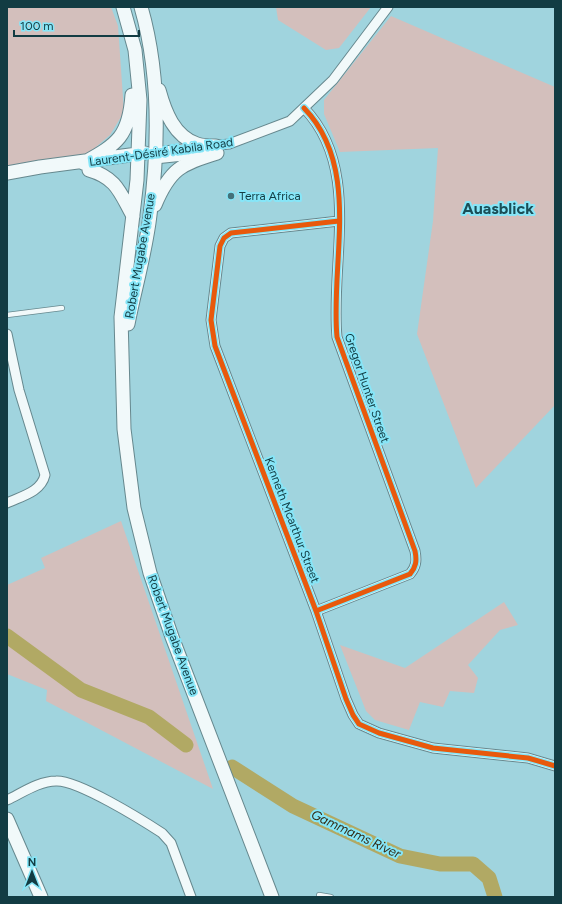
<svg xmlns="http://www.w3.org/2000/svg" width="562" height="904" font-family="Figtree,sans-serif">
<rect width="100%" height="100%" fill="#a0d4de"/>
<path fill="#d3bfbc" d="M7 7H111L118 26 124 112 110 135 82 159 7 173Z
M276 7H371L339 48 326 50 278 20Z
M391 16 555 87V405L476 488 417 334 433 221 438 148 340 152 324 114V100Z
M121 521 213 789 46 701 47 690 7 674V585L45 568 41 558Z
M504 602 518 625 500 630 468 665 478 678 474 693 450 691 443 707 420 702 409 730 375 720 366 711 340 645 405 668Z"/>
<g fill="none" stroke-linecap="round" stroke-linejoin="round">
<path stroke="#b1a964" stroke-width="15" d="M7 636 81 690 149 717 186 745
M232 767 293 806 400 856 440 864H473L489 878 495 897"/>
<defs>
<path id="lane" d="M7 315 62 308
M319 895 331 897"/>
<path id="street" d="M304 108C362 168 330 262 337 337L415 551C417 561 416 567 410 574L316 611
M155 152 229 144 290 121 333 80 388 7
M155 159 202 154
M339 221 231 233 224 238 220 246 211 320 215 346 316 611 346 699 353 715 359 724 379 733 433 748 528 758 555 766
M7 334 19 390 45 475C41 492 22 496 7 503
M7 800C22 793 39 781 56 781 78 780 142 820 162 833L171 843 191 897"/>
<path id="secondary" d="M123 7 135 50 140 100 137 180 121 317 124 429 134 508 150 573 172 637 272 897
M159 90C165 112 174 136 197 144 203 146 210 146 216 146
M83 163C118 144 129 136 132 95
M89 170C117 178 120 193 133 216
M7 173 40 167 145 153
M155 205C170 169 181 164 217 153
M128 324C135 288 146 251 150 215 159 147 160 73 141 7
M7 819 41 897"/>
</defs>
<use href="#lane" stroke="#66888e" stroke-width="6"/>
<use href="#street" stroke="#66888e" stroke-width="11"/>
<use href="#secondary" stroke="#66888e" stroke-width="15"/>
<use href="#lane" stroke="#f1f9fa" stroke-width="4.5"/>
<use href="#street" stroke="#f1f9fa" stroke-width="9"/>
<use href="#secondary" stroke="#f1f9fa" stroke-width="13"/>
<defs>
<path id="cycleway" d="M304 108C362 168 330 262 337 337L415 551C417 561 416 567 410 574L316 611
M339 221 231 233 224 238 220 246 211 320 215 346 316 611 346 699 353 715 359 724 379 733 433 748 528 758 555 766"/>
</defs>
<use href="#cycleway" stroke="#86e6f8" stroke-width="8"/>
<use href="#cycleway" stroke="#e8590c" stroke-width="5"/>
</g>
<circle fill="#447179" stroke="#86e6f8" stroke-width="1.5" cx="231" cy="196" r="4"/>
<g text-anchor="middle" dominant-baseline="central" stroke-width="4" stroke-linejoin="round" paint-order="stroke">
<g font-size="12" fill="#123c43" stroke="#86e6f8">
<text transform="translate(161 152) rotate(-8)">Laurent-Désiré Kabila Road</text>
<text transform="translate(140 256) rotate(-80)">Robert Mugabe Avenue</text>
<text transform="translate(367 388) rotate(71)">Gregor Hunter Street</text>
<text transform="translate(292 520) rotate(69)">Kenneth Mcarthur Street</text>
<text transform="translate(173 635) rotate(70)">Robert Mugabe Avenue</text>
</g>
<g font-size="12" fill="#123c43" stroke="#86e6f8" text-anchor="start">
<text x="239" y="196">Terra Africa</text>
</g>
<g font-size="13" font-style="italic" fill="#332c16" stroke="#86e6f8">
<text transform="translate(356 834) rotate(25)">Gammams River</text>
</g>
<g font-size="16" font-weight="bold" fill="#1a4e57" stroke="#86e6f8">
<text x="498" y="208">Auasblick</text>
</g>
</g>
<rect width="562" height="904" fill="none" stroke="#123c43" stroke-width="16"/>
<g transform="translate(32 872)" stroke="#86e6f8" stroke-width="3" paint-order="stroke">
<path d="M0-3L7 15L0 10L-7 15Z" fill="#123c43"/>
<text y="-6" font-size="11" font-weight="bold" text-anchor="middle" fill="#123c43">N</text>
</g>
<path d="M14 30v6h125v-6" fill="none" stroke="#123c43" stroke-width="2"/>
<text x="20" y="30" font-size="12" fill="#123c43" stroke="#86e6f8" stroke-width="3" paint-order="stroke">100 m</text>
</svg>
